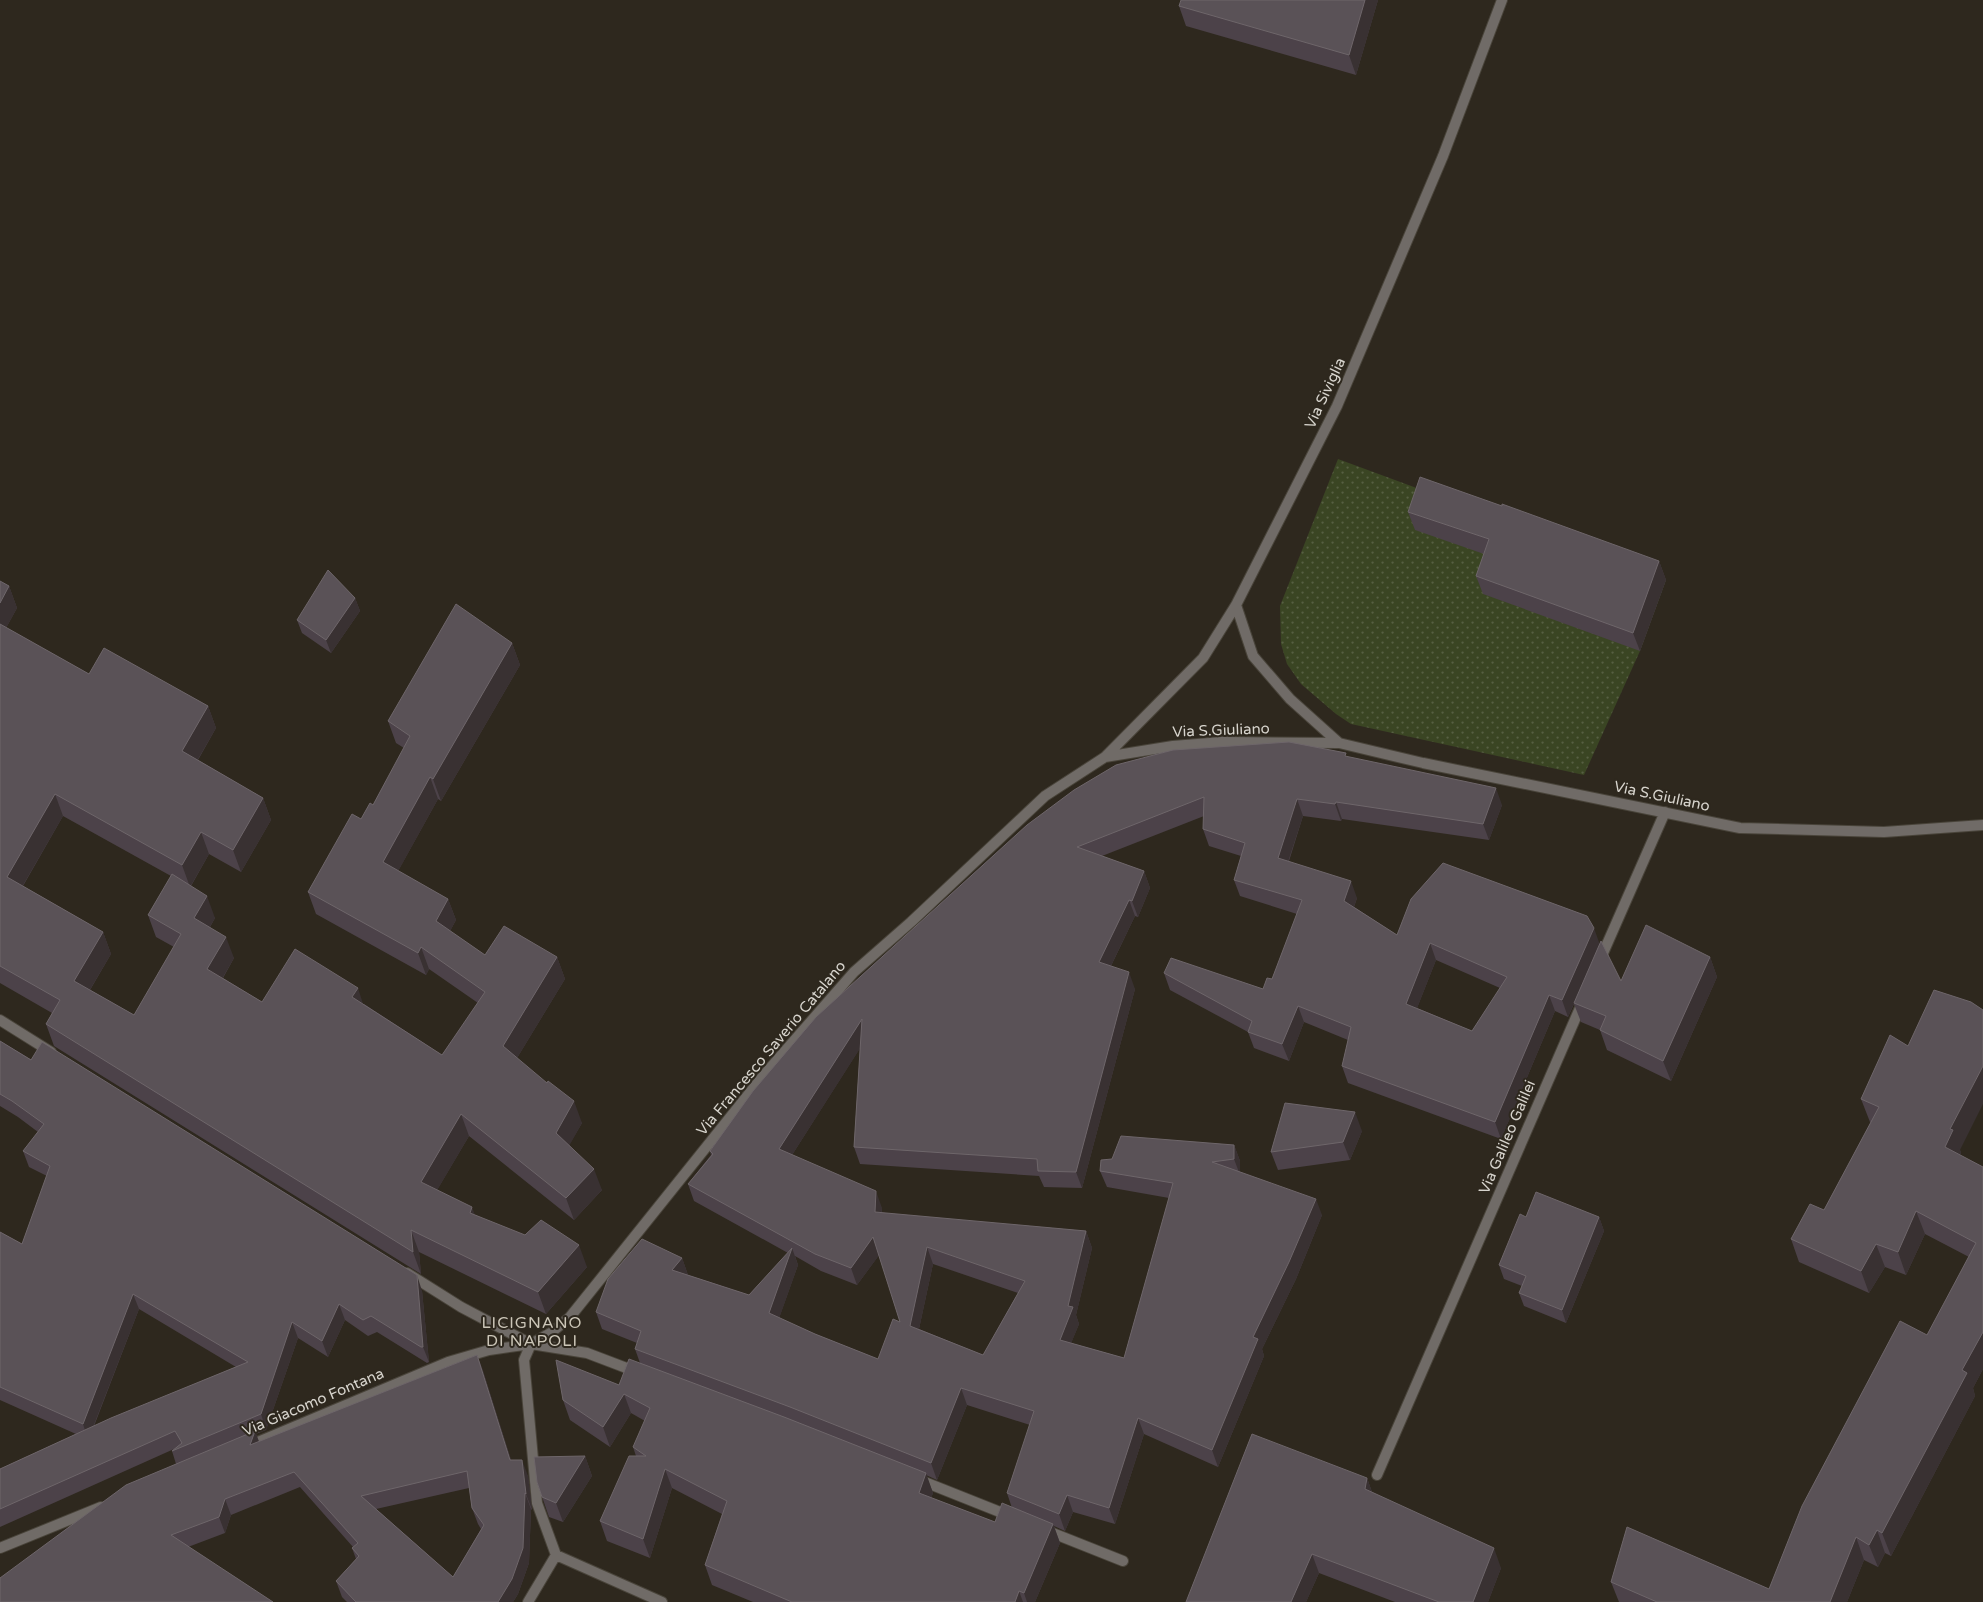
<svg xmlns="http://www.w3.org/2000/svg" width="1983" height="1602" font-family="'Varela Round',sans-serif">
<defs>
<pattern id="park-dots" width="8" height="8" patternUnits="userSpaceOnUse" patternTransform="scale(1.25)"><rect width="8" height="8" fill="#3a4523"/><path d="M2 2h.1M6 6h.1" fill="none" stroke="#565f42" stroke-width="1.8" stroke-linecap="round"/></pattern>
</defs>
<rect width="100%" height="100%" fill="#2e281e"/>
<path fill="url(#park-dots)" d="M1338 459 1666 580 1640 651 1584 775 1351 724 1336 714 1301 684 1287 664 1281 644 1280 606Z"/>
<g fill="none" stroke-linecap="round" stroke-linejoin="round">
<defs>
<path id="minor" d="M1236 605 1253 656 1290 699 1339 743
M1105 757 1173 746 1222 742 1339 743 1423 763 1740 828 1884 832 1983 825
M1600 960 1665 812
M0 1020 51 1052
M407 1273 461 1307 531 1344 587 1353 637 1372
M531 1344 524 1360 537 1503 556 1555 662 1602
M246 1447 448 1362 489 1350 531 1344 552 1332 570 1317 764 1075 854 972 911 922 1045 796 1105 757 1203 658 1236 605 1337 406 1443 156 1502 0
M1377 1475 1583 1001
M917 1479 1010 1516
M1045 1530 1123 1561
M0 1548 101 1507
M528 1602 556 1555"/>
</defs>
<use href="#minor" stroke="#49443a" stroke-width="12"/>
<use href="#minor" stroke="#706b67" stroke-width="10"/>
</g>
<path fill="#4c4249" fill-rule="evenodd" d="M1378 0 1356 75 1186 26 1179 6Z
M1408 512 1659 561 1666 580 1640 651 1483 594 1476 576 1484 554 1415 530Z
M0 581 9 586 17 608 6 628 89 674 208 706 216 728 198 760 263 798 271 820 241 872 209 854 191 886 215 918 210 927 234 958 223 978 262 1002 364 1004 442 1055 478 1003 429 969 426 975 316 914 308 892 361 819 373 805 404 748 396 743 388 721 512 643 520 665 441 801 438 799 398 871 448 899 456 920 450 931 485 955 557 957 565 979 517 1058 582 1123 569 1145 602 1190 574 1220 469 1136 437 1190 475 1215 587 1267 546 1314 419 1252 421 1274 54 1046 46 1024 52 1013 0 983ZM63 816 171 876 148 915 156 937 174 947 134 1015 90 990 111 954 103 932 23 886Z
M355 598 360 611 331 653 302 633 297 620Z
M1348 757 1502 805 1489 840 1342 819 1341 821 1303 816 1289 861 1357 898 1354 907 1397 935 1599 944 1621 981 1710 957 1717 977 1671 1081 1607 1050 1600 1030 1581 1022 1574 1004 1568 1017 1555 1011 1501 1139 1348 1083 1342 1066 1348 1040 1304 1022 1289 1061 1254 1048 1248 1032 1170 990 1164 973 1263 989 1272 979 1297 914 1240 896 1234 880 1241 856 1209 846 1203 829 1204 816 1102 856 1144 871 1150 888 1138 917 1135 916 1111 966 1135 989 1082 1188 1044 1187 1039 1176 860 1164 854 1147 860 1048 792 1155 882 1208V1213L1086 1231 1092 1248 1076 1315 1079 1324 1071 1343 1124 1358 1169 1198 1107 1187 1100 1171 1234 1145 1240 1161V1172L1322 1215 1296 1279 1262 1349 1264 1356 1218 1467 1144 1434 1115 1524 1073 1512 1065 1531 1054 1526 1060 1543 1035 1602H753L712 1585 705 1565 722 1514 672 1488 650 1558 607 1541 600 1521 636 1456 633 1447 645 1421 631 1413 610 1447 570 1420 563 1400 619 1385 640 1363 635 1349 637 1343 602 1329 596 1312 682 1258 688 1275 749 1295 788 1253 694 1201 688 1184 711 1155 710 1151 1027 825ZM1436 960 1500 988 1472 1031 1417 1008ZM879 1255 900 1322 878 1359 815 1334 779 1318 798 1265 795 1256 821 1271 857 1285ZM933 1264 1018 1293 983 1355 919 1329ZM967 1405 1030 1425 1007 1493 1012 1508 995 1522 931 1498 933 1493 926 1475 937 1480Z
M1890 1035 1960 1150 1961 1153 1960 1155 1983 1167V1369L1973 1388 1975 1396 1891 1556 1885 1553 1878 1567 1864 1560 1847 1602H1619L1611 1582 1769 1589 1927 1335 1969 1257 1925 1234 1906 1275 1885 1267 1869 1293 1799 1262 1791 1239 1824 1210 1871 1122H1870L1861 1099Z
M0 1041 422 1291 429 1362 427 1363 377 1332 368 1336 345 1320 328 1357 298 1338 266 1430 256 1434 259 1442 477 1355 483 1371 511 1460 528 1476 532 1510 531 1509 529 1563 518 1594 513 1602H347L342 1597 336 1581 356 1559 352 1548 353 1547 300 1487 231 1515 225 1533 188 1547 0 1602 176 1464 172 1451 174 1449 0 1527V1469L76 1434 0 1400V1232L22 1244 47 1176 29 1167 23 1151 38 1132 18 1117 0 1106ZM139 1309 236 1367 94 1426ZM469 1488 472 1508 478 1524 481 1529 453 1577 376 1509Z
M1362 1131 1350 1160 1278 1170 1271 1152Z
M1526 1217H1599L1604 1231 1566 1323 1524 1306 1519 1293 1522 1286 1504 1279 1499 1265Z
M585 1456 592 1476 563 1522 549 1517 537 1482Z
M1367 1478 1372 1492 1501 1568 1488 1602H1395L1319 1573 1306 1602H1186Z"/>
<path fill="#393132" d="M1365 0H1378L1356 75 1349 55Z
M1659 561 1666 580 1640 651 1633 633Z
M9 586 17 608 0 639V603Z
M355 598 360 611 331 653 326 640Z
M512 643 520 665 441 801 433 779Z
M208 706 216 728 190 773 182 751Z
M430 777 438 799 391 884 383 862Z
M1496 788 1502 805 1489 840 1483 824Z
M55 794 63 816 15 899 7 877Z
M263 798 271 820 241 872 233 850Z
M1297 799 1303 816 1284 874 1278 858Z
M1336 802 1342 819 1341 821 1335 804Z
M201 832 209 854 190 887 182 865Z
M1144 871 1150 888 1138 917 1132 901Z
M1351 881 1357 898 1350 918 1344 901Z
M207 896 215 918 202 940 194 918Z
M448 899 456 920 444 942 436 921Z
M1129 900 1135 916 1105 978 1099 962Z
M1594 928 1600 945 1568 1017 1562 1000Z
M103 932 111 954 82 1003 74 981Z
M226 937 234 958 215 991 207 969Z
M1430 943 1436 960 1412 1021 1406 1004Z
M421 947 429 969 426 975 418 953Z
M557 957 565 979 511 1068 503 1046Z
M1710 957 1717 977 1671 1081 1663 1061Z
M1129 972 1135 989 1082 1188 1076 1172Z
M358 988 365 1010 352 997Z
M1549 995 1555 1011 1501 1139 1495 1122Z
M1298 1006 1304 1022 1289 1061 1282 1044Z
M862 1019 868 1036 785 1166 779 1149Z
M1983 1066V1104L1960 1150 1961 1153 1953 1170 1945 1147 1950 1129Z
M574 1101 582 1123 564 1155 556 1133Z
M1355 1112 1362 1131 1350 1160 1343 1142Z
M461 1114 469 1136 429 1204 421 1182Z
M1234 1145 1240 1161V1175L1234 1159Z
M594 1169 602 1190 574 1220 566 1198Z
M876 1191 882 1208 881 1229 875 1212Z
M1316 1199 1322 1215 1296 1279 1262 1349 1264 1356 1218 1467 1212 1450 1253 1337Z
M472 1207 480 1229 470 1213Z
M1916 1211 1925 1234 1906 1275 1898 1252Z
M1599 1217 1604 1231 1566 1323 1562 1310Z
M411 1230 419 1252 421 1274 413 1252Z
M1086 1231 1092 1248 1076 1315 1079 1324 1066 1356 1060 1340Z
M873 1237 880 1254 857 1285 851 1268Z
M1876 1244 1885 1267 1869 1293 1861 1271Z
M579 1245 587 1267 546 1314 538 1292Z
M927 1247 933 1264 916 1343 910 1326Z
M792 1248 798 1265 775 1330 769 1313Z
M682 1258 688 1275 678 1287 672 1270Z
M417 1275 422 1291 429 1362 423 1347Z
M133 1294 139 1309 88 1440 83 1424Z
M339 1304 345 1320 328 1357 322 1341Z
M292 1322 298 1338 266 1430 261 1414Z
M1983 1332V1369L1973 1388 1975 1396 1891 1556 1882 1533 1962 1370Z
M477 1355 483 1371 516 1476 510 1460Z
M961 1388 967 1405 937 1480 931 1463Z
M624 1394 631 1413 610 1447 603 1427Z
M1138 1418 1144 1434 1115 1524 1109 1508Z
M255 1431 261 1447 250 1445Z
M585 1456 592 1476 563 1522 556 1503Z
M522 1460 528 1476 532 1510 526 1494Z
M665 1469 672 1488 650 1558 643 1539Z
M926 1473 933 1493 926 1512 919 1493Z
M1367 1478 1374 1498 1365 1489Z
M525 1493 531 1509 529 1563 518 1594 513 1602H498Z
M1067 1495 1073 1512 1065 1531 1059 1514Z
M225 1499 231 1515 225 1533 219 1517Z
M1053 1524 1060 1543 1035 1602H1027L1024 1593Z
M1877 1530 1885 1553 1878 1567 1869 1545Z
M1856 1537 1864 1560 1847 1602H1830Z
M1494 1548 1501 1568 1488 1602H1473Z
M1312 1554 1319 1573 1306 1602H1291Z
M1019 1591 1023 1602H1015Z"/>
<path fill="#5a5257" stroke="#6e666a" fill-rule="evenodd" d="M1181 0H1365L1349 55 1179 6Z
M1420 477 1502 506V504L1659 561 1633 633 1476 576 1489 539 1408 512Z
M328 570 355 598 326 640 297 620Z
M0 581 9 586 0 603Z
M456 604 512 643 433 779 430 777 383 862 448 899 436 921 485 955 504 926 557 957 503 1046 547 1083 548 1081 574 1101 556 1133 594 1169 566 1198 461 1114 421 1182 472 1207 470 1213 525 1235 541 1220 579 1245 538 1292 411 1230 413 1252 46 1024 60 1000 0 966V624L89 674 104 648 208 706 182 751 263 798 233 850 201 832 182 865 55 794 7 877 103 932 74 981 134 1015 181 934 148 915 172 874 207 896 194 918 226 937 207 969 262 1002 295 949 358 988 352 997 442 1055 485 992 421 947 418 953 308 892 352 814 361 819 370 803 373 805 410 736 388 721Z
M1289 742 1346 753 1345 756 1496 788 1483 824 1336 802 1335 804 1297 799 1278 858 1351 881 1344 901 1397 935 1411 899 1443 863 1587 916 1594 928 1562 1000 1549 995 1495 1122 1342 1066 1351 1027 1298 1006 1282 1044 1248 1032 1252 1021 1164 973 1171 958 1263 989 1267 978 1272 979 1302 900 1234 880 1245 843 1203 829 1204 797 1077 847 1144 871 1132 901 1129 900 1099 962 1129 972 1076 1172 1038 1171 1037 1159 854 1147 862 1019 779 1149 876 1191 875 1212 1086 1231 1068 1306 1073 1307 1060 1340 1124 1358 1173 1183 1100 1171 1101 1160 1112 1159 1121 1136 1234 1145V1159L1212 1162 1316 1199 1289 1262 1253 1337 1258 1339 1212 1450 1138 1418 1109 1508 1067 1495 1059 1514 1007 1493 1034 1411 961 1388 931 1463 790 1407 635 1349 641 1331 596 1312 608 1279 642 1239 682 1258 672 1270 749 1295 792 1248 769 1313 815 1334 878 1359 893 1319 900 1322 873 1237 851 1268 815 1254 688 1184 713 1154 710 1151 753 1091 816 1017 1027 825 1074 790 1116 765 1173 750ZM1430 943 1507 977 1472 1031 1406 1004ZM927 1247 1025 1281 983 1355 910 1326Z
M1646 925 1710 957 1663 1061 1600 1030 1606 1016 1574 1003 1601 941 1621 981Z
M1934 990 1971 1002 1983 1010V1066L1950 1129 1953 1130 1945 1147 1983 1167V1332L1962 1370 1967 1373 1882 1533 1877 1530 1869 1545 1856 1537 1830 1602H1657L1611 1582 1627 1527 1769 1589 1802 1506 1900 1321 1927 1335 1976 1243 1916 1211 1898 1252 1876 1244 1861 1271 1791 1239 1810 1204 1824 1210 1879 1107 1861 1099 1890 1035 1908 1046Z
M0 1041 31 1060 42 1042 417 1275 423 1347H421L371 1316 363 1320 339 1304 322 1341 292 1322 261 1414 172 1451 182 1443 175 1431 0 1509V1469L111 1418 248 1362 133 1294 83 1424 0 1387V1232L22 1244 50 1166 23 1151 44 1124 12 1101 0 1094Z
M1285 1103 1355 1112 1343 1142 1271 1152Z
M1536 1192 1599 1217 1562 1310 1519 1293 1526 1276 1499 1265 1520 1214 1526 1217Z
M477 1355 510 1460H522L526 1494 525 1493 523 1548 512 1579 498 1602H356L336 1581 359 1556 352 1548 358 1543 294 1472 225 1499 219 1517 171 1535 273 1602H0V1578L126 1485 255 1431 250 1445ZM467 1471 472 1508 484 1525 453 1577 361 1496Z
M629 1359 784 1417 926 1473 919 1493 995 1522 1002 1503 1053 1524 1024 1593 1019 1591 1015 1602H792L705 1565 727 1501 665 1469 643 1539 600 1521 629 1456H646L633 1447 650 1408 624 1394 603 1427 563 1400 556 1360 619 1385Z
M1252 1434 1367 1478 1365 1489 1494 1548 1473 1602H1439L1312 1554 1291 1602H1186Z
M585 1456 556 1503 542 1497 537 1482 534 1457Z"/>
<g text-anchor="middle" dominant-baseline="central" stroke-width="4" stroke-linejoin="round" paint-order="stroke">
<g font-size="15" fill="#d7d4cd" stroke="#2e281e">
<text transform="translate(1325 393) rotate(-65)">Via Siviglia</text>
<text transform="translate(1221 730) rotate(-2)">Via S.Giuliano</text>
<text transform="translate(1662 796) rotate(12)">Via S.Giuliano</text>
<text transform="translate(771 1048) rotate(-50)">Via Francesco Saverio Catalano</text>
<text transform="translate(1507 1137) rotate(-67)">Via Galileo Galilei</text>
<text transform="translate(313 1402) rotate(-23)">Via Giacomo Fontana</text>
</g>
<g font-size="16" letter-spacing="1" fill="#ccc6b8" stroke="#2e281e">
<text x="532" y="1323">LICIGNANO<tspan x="532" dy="18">DI NAPOLI</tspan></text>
</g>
</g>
</svg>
